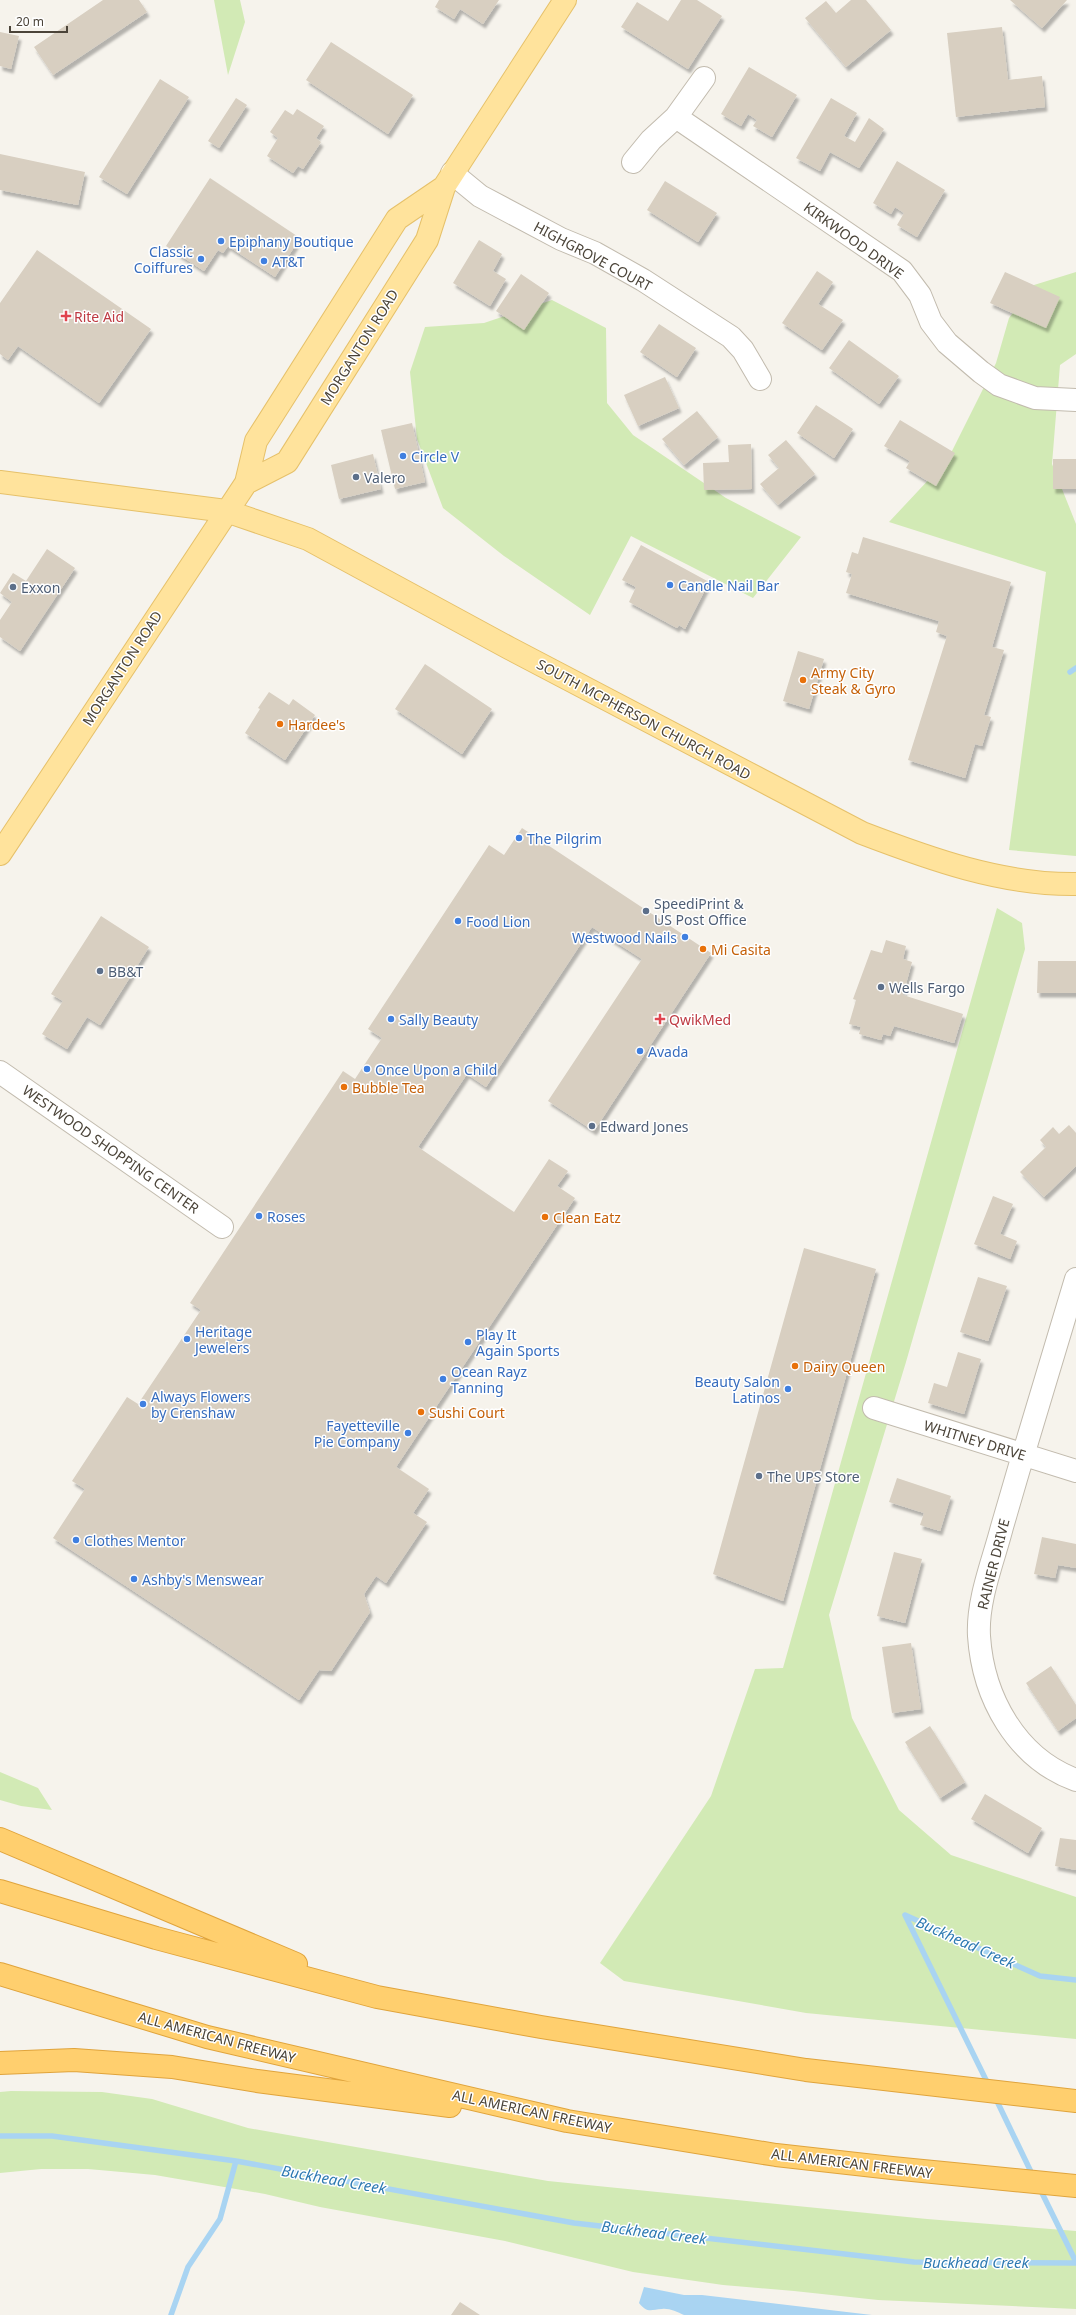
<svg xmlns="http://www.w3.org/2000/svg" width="1076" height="2315" font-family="'Noto Sans',sans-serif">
<defs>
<filter id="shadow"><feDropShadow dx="2.5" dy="4.5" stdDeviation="1" flood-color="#0004"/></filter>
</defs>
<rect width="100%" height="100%" fill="#f6f3ec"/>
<path fill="#d2eab5" d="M214 0H240L245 22 228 75Z
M1076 272V354L1060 365 1052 464 1076 524V856L1009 850 1046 572 889 522 948 459 996 363 1009 318 1034 285Z
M552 300 606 328 607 403 633 435 726 498 801 537 753 598 631 536 590 615 504 556 443 508 417 439 410 372 425 327 484 323Z
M997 908 1022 923 1025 949 906 1362 829 1615 852 1718 899 1810 951 1855 1076 1897V2039L806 2013 624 1981 600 1963 711 1796 755 1669 783 1668Z
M0 1772 38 1788 52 1810 21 1806 0 1800Z
M11 2091 102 2092 152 2099 248 2128 548 2181 927 2219 1076 2231V2309L878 2300 794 2291 723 2285 633 2272 505 2241 320 2207 265 2194 155 2175 88 2169H41L0 2173V2092Z"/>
<path fill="#a9d4f2" d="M644 2287 684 2295H702L872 2315H684C677 2312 669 2308 662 2309 650 2310 647 2313 639 2303Z"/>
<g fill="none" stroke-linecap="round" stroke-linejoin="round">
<path stroke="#a9d4f2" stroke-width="5.5" d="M1070 672 1076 668
M989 2086 905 1915 1040 1976 1076 1980
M995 2097 1033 2176
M0 2136H52L236 2161 574 2223 914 2262 1076 2263
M1039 2187 1076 2262
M171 2315 188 2267 220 2219 236 2161"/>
</g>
<path fill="#d8cfc1" filter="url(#shadow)" d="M103 0H139L147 12 53 75 34 47Z
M439 0H499L483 24 460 9 454 19 435 7Z
M681 0H697L722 16 688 69 621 27 637 2 668 21Z
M851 0H866L891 30 846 67 805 18 826 1 836 13Z
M1010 0H1067L1042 28Z
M1002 27 1008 80 1042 76 1045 107 956 117 947 33Z
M0 32 19 36 11 69 0 66Z
M331 42 413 95 388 134 306 80Z
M749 67 797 95 772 137 753 126 757 120 748 114 741 126 721 114Z
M160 79 189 97 127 194 99 177Z
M236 98 247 105 219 148 208 141Z
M831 98 857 113 844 136 855 142 869 118 884 129 859 168 830 152 820 171 796 158Z
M297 109 324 126 316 138 321 142 303 169 298 166 293 173 267 156 278 138 270 132 285 110 293 115Z
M0 154 85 172 78 205 0 190Z
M897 161 945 190 917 237 897 225 904 213 895 207 891 214 873 203Z
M210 178 300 238 275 277 228 246 223 253 218 250 204 271 166 246Z
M665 181 717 213 698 242 647 210Z
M479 240 502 254 493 271 506 279 490 306 453 283Z
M37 250 151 329 99 403 18 346 8 360 0 354V303Z
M817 271 833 282 818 304 843 320 822 350 782 323Z
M1005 272 1060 297 1046 328 990 303Z
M521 274 549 293 524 330 496 311Z
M659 324 696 348 677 377 640 352Z
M849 340 899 376 879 404 829 368Z
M665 377 679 408 638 426 624 395Z
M816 405 853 429 834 458 797 433Z
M697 411 718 437 684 465 662 439Z
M900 420 955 453 936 486 906 468 910 461 884 446Z
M412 423 425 482 395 489 381 430Z
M786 440 815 474 778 505 760 484 779 468 768 455Z
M751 444 752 489 704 490 703 463 729 462 728 445Z
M373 454 381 489 339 499 331 465Z
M1053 459H1076V489H1053Z
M863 537 1011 582 992 647 1004 650 984 715 991 717 982 746 975 744 965 778 908 760 947 636 936 632 939 621 846 593 852 574 846 572 852 552 858 554Z
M641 545 709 582 685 629 679 625 677 628 629 602 636 587 622 580Z
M47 549 75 568 20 651 0 637V620L12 602 0 593 13 573 26 581Z
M798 651 824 659 809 709 783 701Z
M425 664 492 709 462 754 395 709Z
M269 692 289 705 293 699 315 715 285 760 245 733 260 709 258 708Z
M522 828 711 953 594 1131 548 1101 642 959 592 927 486 1087 467 1074 418 1147 514 1212 549 1159 568 1171 557 1186 575 1198 396 1467 429 1489 413 1513 427 1522 386 1583 376 1576 364 1594 370 1612 331 1671 319 1670 299 1700 53 1538 85 1489 72 1481 127 1397 138 1404 201 1310 190 1303 343 1071 355 1079 382 1038 368 1029 489 845 504 855Z
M101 916 149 947 100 1025 87 1017 67 1049 42 1034 63 1001 51 994Z
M886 940 906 946 903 959 912 962 903 995 963 1014 954 1043 894 1026 890 1036 883 1034 881 1040 859 1034 861 1027 849 1024 856 1000 853 999 871 950 882 953Z
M1038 961H1076V993H1037Z
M1069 1125 1076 1133V1166L1044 1197 1020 1172 1046 1147 1040 1140 1053 1127 1059 1134Z
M993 1196 1013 1204 1000 1234 1017 1241 1010 1259 974 1244Z
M804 1248 876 1269 783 1601 713 1574Z
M978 1277 1007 1286 988 1341 960 1332Z
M958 1352 981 1359 964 1414 928 1403 934 1383 947 1387Z
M897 1478 951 1496 940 1531 920 1525 924 1513 889 1502Z
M1042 1537 1076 1544V1568L1058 1565 1055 1578 1034 1574Z
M894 1552 922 1559 905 1623 877 1616Z
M911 1643 921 1709 892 1713 882 1647Z
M1051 1666 1076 1705V1718L1058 1731 1026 1683Z
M930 1726 965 1782 940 1798 905 1742Z
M985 1794 1042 1828 1028 1853 971 1819Z
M1060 1838 1076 1840V1870L1055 1866Z
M460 2302 480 2315H451Z"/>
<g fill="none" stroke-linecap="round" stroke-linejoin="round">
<defs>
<path id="minor" d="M676 117 902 271 920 295 931 322 947 343 981 372 999 385 1035 398 1076 400
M633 162 651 140 676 117 704 78
M452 173 480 196 561 239 595 253 643 280 731 337 743 350 760 379
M0 1072 222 1227
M1076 1279C1051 1361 1026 1444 1002 1527 993 1562 977 1600 979 1636 983 1697 1016 1758 1076 1780
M874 1408 1076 1471"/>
<path id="major" d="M0 482 226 511 308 539 509 648 862 833C930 859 1002 885 1076 884
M246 483 287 462 427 240 444 187 565 0
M0 854 246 483 256 441 397 219 444 187"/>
<path id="highway" d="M0 1839 296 1964
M0 1891 156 1938 377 1997 541 2027 806 2070 1076 2101
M0 1974 207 2037 567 2121 776 2155 892 2168 1076 2186
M0 2063 74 2060 172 2067 257 2081 450 2106"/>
</defs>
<use href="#minor" stroke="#c2bbae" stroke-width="24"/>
<use href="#major" stroke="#e6c16a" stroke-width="24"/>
<use href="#highway" stroke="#e0a43c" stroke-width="24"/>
<use href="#minor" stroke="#fff" stroke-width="22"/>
<use href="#major" stroke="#ffe39c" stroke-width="22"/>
<use href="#highway" stroke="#ffcf6e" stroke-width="22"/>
</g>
<g fill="#3f7fe0" stroke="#fff" stroke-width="1.5">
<circle cx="221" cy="241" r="4"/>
<circle cx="201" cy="259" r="4"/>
<circle cx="264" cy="261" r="4"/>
<circle cx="403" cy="456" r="4"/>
<circle cx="670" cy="585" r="4"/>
<circle cx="519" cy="838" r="4"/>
<circle cx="458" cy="921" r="4"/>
<circle cx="685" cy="937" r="4"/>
<circle cx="391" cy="1019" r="4"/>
<circle cx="640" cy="1051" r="4"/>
<circle cx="367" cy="1069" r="4"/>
<circle cx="259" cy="1216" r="4"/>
<circle cx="187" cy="1339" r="4"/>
<circle cx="468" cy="1342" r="4"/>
<circle cx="443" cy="1379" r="4"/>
<circle cx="788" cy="1389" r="4"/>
<circle cx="143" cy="1404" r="4"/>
<circle cx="408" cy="1433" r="4"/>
<circle cx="76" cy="1540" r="4"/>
<circle cx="134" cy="1579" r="4"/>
</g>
<g fill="#e0444e" stroke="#fff" stroke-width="1.5">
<path d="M64 310h4v4h4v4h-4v4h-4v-4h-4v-4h4z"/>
<path d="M658 1013h4v4h4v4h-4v4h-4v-4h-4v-4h4z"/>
</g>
<g fill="#5c6f8a" stroke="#fff" stroke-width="1.5">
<circle cx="356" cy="477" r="4"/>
<circle cx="13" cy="587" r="4"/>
<circle cx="646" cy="911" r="4"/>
<circle cx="100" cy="971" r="4"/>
<circle cx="881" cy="987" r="4"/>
<circle cx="592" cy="1126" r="4"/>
<circle cx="759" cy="1476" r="4"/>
</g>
<g fill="#e8710a" stroke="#fff" stroke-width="1.5">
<circle cx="803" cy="680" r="4"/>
<circle cx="280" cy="724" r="4"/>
<circle cx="703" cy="949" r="4"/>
<circle cx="344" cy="1087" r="4"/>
<circle cx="545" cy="1217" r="4"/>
<circle cx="795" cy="1366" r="4"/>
<circle cx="421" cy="1412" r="4"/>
</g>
<g text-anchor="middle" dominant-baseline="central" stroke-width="3" stroke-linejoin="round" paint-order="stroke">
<g font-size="14" fill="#4b4439" stroke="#fff">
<text transform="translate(854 240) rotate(36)">KIRKWOOD DRIVE</text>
<text transform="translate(593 256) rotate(28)">HIGHGROVE COURT</text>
<text transform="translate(359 347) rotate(-58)">MORGANTON ROAD</text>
<text transform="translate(122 668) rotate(-57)">MORGANTON ROAD</text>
<text transform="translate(644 719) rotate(28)">SOUTH MCPHERSON CHURCH ROAD</text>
<text transform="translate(111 1149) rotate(35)">WESTWOOD SHOPPING CENTER</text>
<text transform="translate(975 1440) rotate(17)">WHITNEY DRIVE</text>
<text transform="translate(993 1564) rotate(-76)">RAINER DRIVE</text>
<text transform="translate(217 2037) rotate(15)">ALL AMERICAN FREEWAY</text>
<text transform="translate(532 2111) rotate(12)">ALL AMERICAN FREEWAY</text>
<text transform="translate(852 2163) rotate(7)">ALL AMERICAN FREEWAY</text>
</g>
<g font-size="14" fill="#366cbe" stroke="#fff" text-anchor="start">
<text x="229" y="241">Epiphany Boutique</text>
<text x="193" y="251" text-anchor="end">Classic<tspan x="193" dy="16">Coiffures</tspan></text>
<text x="272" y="261">AT&amp;T</text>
<text x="411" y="456">Circle V</text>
<text x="678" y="585">Candle Nail Bar</text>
<text x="527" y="838">The Pilgrim</text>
<text x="466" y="921">Food Lion</text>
<text x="677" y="937" text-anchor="end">Westwood Nails</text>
<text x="399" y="1019">Sally Beauty</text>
<text x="648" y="1051">Avada</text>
<text x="375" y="1069">Once Upon a Child</text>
<text x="267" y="1216">Roses</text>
<text x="195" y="1331">Heritage<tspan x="195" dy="16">Jewelers</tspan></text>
<text x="476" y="1334">Play It<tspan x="476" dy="16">Again Sports</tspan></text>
<text x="451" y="1371">Ocean Rayz<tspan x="451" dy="16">Tanning</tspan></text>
<text x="780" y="1381" text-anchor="end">Beauty Salon<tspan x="780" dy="16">Latinos</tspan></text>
<text x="151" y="1396">Always Flowers<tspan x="151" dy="16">by Crenshaw</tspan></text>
<text x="400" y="1425" text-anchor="end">Fayetteville<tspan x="400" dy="16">Pie Company</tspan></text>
<text x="84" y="1540">Clothes Mentor</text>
<text x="142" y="1579">Ashby's Menswear</text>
</g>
<g font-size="14" fill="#be3a42" stroke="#fff" text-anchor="start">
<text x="74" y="316">Rite Aid</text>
<text x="669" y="1019">QwikMed</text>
</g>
<g font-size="14" fill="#4e5e75" stroke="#fff" text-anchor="start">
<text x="364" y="477">Valero</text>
<text x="21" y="587">Exxon</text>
<text x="654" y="903">SpeediPrint &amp;<tspan x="654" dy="16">US Post Office</tspan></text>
<text x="108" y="971">BB&amp;T</text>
<text x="889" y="987">Wells Fargo</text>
<text x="600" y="1126">Edward Jones</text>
<text x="767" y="1476">The UPS Store</text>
</g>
<g font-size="14" fill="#c56008" stroke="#fff" text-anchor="start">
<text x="811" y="672">Army City<tspan x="811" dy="16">Steak &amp; Gyro</tspan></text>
<text x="288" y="724">Hardee's</text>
<text x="711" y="949">Mi Casita</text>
<text x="352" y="1087">Bubble Tea</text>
<text x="553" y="1217">Clean Eatz</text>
<text x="803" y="1366">Dairy Queen</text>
<text x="429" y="1412">Sushi Court</text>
</g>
<g font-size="15" font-style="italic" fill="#2e7ab2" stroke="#fff">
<text transform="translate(966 1942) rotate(24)">Buckhead Creek</text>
<text transform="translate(334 2179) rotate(10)">Buckhead Creek</text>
<text transform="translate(654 2232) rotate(7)">Buckhead Creek</text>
<text x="976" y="2262">Buckhead Creek</text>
</g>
</g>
<path d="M10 26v6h57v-6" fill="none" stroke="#4b4439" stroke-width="2"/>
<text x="16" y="26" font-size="12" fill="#4b4439" stroke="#ffffff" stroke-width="3" paint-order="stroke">20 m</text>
</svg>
